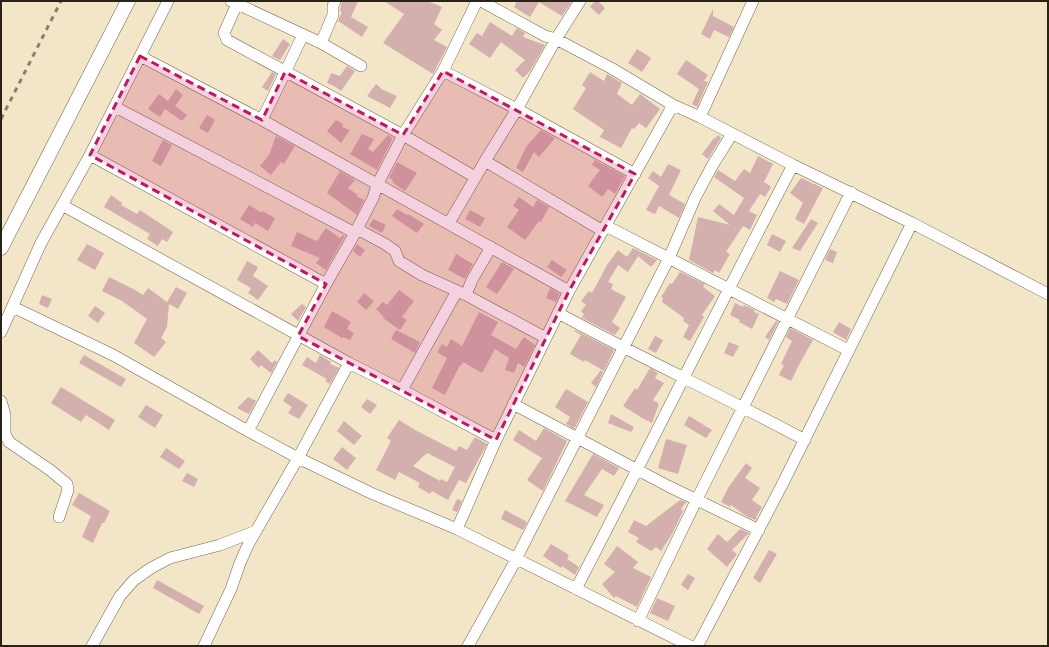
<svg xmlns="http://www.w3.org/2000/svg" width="1049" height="647" font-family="'Archivo Narrow',sans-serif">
<rect width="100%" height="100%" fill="#f2e5c8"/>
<path fill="#d3b0ad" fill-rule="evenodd" d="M342 1H358L351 17 368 27 362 37 338 21 342 12 340 11Z
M384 1H427L442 7 434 24 442 30 434 40 447 47 433 74 383 43 404 14Z
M517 1H572L562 16 539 2 530 17 514 7Z
M595 1H598L605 8 599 15 590 7Z
M713 9V16L734 27 729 37 714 30 710 39 701 34Z
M490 22 512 36 517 28 525 33 523 37 545 45 530 71 523 78 515 70 525 60 501 42 490 58 469 44 477 33 482 36Z
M283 39 290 44 280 60 272 56Z
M637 49 651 58 642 72 628 63Z
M686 60 708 75 704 81 708 82 697 107 692 104 699 89 677 74Z
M347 66 355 71 341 91 334 86 327 83 331 73 340 76Z
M272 72 276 74 268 91 262 87Z
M590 72 604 81 607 74 622 83 617 94 632 105 640 94 660 109 646 128 639 123 634 129 632 128 621 148 600 137 604 130 573 109 586 88 582 85Z
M376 84 383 90 397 96 390 108 367 96Z
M176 89 183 95 175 106 187 115 182 121 165 109 160 117 148 109 159 94 168 101Z
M207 115 215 120 208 133 199 128Z
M336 120 343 124 342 127 350 130 341 143 327 131Z
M541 130 555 138 539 157 534 152 523 172 516 168 526 147Z
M362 134 374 139 368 149 373 152 388 135 393 138 377 170 350 154Z
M718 135 721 138 708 159 702 154 714 138 715 139Z
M276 136 295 146 284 164 281 162 271 175 260 166 269 155Z
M163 140 172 145 161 166 152 161Z
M758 156 773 164 764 182 771 187 765 197 760 194 749 211 757 215 750 230 743 226 726 252 730 254 719 273 715 270 713 273 689 260 698 217 730 225 713 211 719 204 734 215 744 198 714 177 718 170 735 181 744 169 750 173Z
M595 160 625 176 615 194 608 189 602 197 588 186 600 170 592 165Z
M397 162 417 173 405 191 392 182 393 180 389 178Z
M668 164 681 170 669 195 685 204 679 218 659 206 655 214 646 210 659 186 648 178 653 171 661 177Z
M340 171 355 180 348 188 358 195 356 196 364 200 357 215 327 193Z
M801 178 823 188 804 224 795 219 803 203 790 193Z
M111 195 122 203 121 205 137 214 140 210 173 232 167 242 162 239 158 246 147 239 150 234 104 207Z
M519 197 533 207 537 200 549 207 541 222 539 221 525 240 507 227 519 210 513 206Z
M249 205 262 213V211L275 218 268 231 255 223 253 227 240 219Z
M397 209 407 215 408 214 424 224 417 233 392 216Z
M470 210 485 218 480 227 465 219Z
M373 219 386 225 382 233 369 226Z
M811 219 818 223 800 251 792 248Z
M326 228 340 238 343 235 345 236 326 270 316 263 320 258 291 246 297 232 317 241Z
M772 234 786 241 780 252 767 245Z
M87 244 104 253 95 270 77 260Z
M357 244 365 250 360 257 353 251Z
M633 248 657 260 651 267 638 256 628 272 618 265 608 282 613 284 611 289 626 297 612 322 620 328 615 335 582 318 584 314 581 311 586 305 581 301 589 291 592 293 607 265 618 250 627 257Z
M830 249 837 252 833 263 825 260Z
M456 254 473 264 465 279 448 270Z
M552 260 567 270 561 277 547 267Z
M247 261 258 267 253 276 268 286 258 300 248 293 251 288 237 280Z
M502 262 514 269 497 294 486 287Z
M780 271 799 280 787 304 776 299 774 302 767 298Z
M680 272 705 284 703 287 715 296 702 315 704 317 690 341 683 337 689 325 683 321 684 318 662 302 663 298 661 297 670 283 672 284Z
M109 277 135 290 143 295 148 288 167 302 176 287 187 293 178 309 169 304 167 327 161 338 166 342 154 357 134 343 147 319 122 301 102 291Z
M550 288 560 294 556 302 546 298Z
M399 290 414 301 402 317 407 320 400 330 383 318 384 317 376 309 383 302 387 305Z
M364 293 374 301 366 310 357 302Z
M42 295 52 299 48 308 39 304Z
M735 303 743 307 744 305 755 310 754 312 759 314 752 329 739 322 740 320 730 315Z
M302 304 306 307 298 321 291 314Z
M95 306 105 313 98 323 88 316Z
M332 311 351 322 347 329 354 333 350 340 343 337 342 338 324 327Z
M479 312 498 322 491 335 516 349 524 337 535 345 524 367 518 363 514 373 505 370 509 358 495 349 482 373 463 362 461 366 460 365 445 395 432 388 447 358 437 352 442 344 447 347 451 339 462 346Z
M776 321 778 322 769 340 765 337Z
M839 322 851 329 846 340 833 332Z
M790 328 813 340 801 361 791 381 779 375 784 365 781 364 792 341 786 337Z
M396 330 420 342 415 353 391 339Z
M575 330 614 350 604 371 585 360 584 362 570 354 581 335 574 331Z
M655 336 663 340 656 353 648 349Z
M729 342 739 346 733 357 724 353Z
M258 350 272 363 275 360 277 362 271 373 261 365 259 368 250 359Z
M84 355 126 379 121 387 79 363Z
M320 355 331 362 330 364 339 368 330 384 325 381 327 379 302 365 307 357 316 363Z
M650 368 658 373 655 378 664 383 653 400 659 404 652 423 642 418 623 406 635 388 637 390Z
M601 370 603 372 596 387 591 383Z
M61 387 115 420 109 430 86 415 81 422 51 403Z
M566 389 588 402 574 429 566 424 570 417 555 407Z
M288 393 308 405 299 419 288 413 292 407 283 401Z
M248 397 256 401 249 414 237 408Z
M367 399 377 405 370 414 361 407Z
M146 405 163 415 155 428 138 417Z
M611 414 634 427 631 432 608 423Z
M689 416 712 430 706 438 684 425Z
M399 420 415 430 456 451 459 446 467 450 475 437 487 444 466 483 459 480 448 500 432 491 430 494 418 487 420 483 399 472 395 480 376 470 391 441 387 438ZM427 453 455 467 447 482 441 479 440 481 413 466Z
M344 421 362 436 354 445 337 431Z
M544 428 567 441 543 491 527 480 542 458 513 440 519 430 536 441Z
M666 439 687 445 678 474 658 468Z
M342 447 356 458 347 470 333 459Z
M166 448 185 461 179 469 160 457Z
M593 454 619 468 614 476 602 469 584 495 604 505 597 517 565 501Z
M746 463 752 468 745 478 760 488 752 500 762 507 756 517 757 518 755 520 746 516 731 505 730 507 721 502 728 488Z
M187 473 198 479 194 487 182 481Z
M79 493 110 511 104 523H102L93 543 82 537 91 516 72 505Z
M457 499 462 501 457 512 452 510Z
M680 500 686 502 681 509 683 511 672 534 661 551 656 547 651 551 636 542 639 538 628 532 634 520 646 526Z
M505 510 527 522 523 530 501 519Z
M740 529 749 533 732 550 737 554 727 567 707 549 718 534 727 542Z
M551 544 569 555 567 559 579 567 575 575 562 566 561 568 543 556Z
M617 546 638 562 633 568 651 577 637 607 616 596 614 598 602 584 615 572 604 564Z
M769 550 777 554 760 583 753 578Z
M688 574 695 578 688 590 681 585Z
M157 580 204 606 199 614 153 588Z
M657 598 675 606 668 621 650 613Z"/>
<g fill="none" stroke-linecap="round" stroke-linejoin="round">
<defs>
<path id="minor" d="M231 1 321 43 361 66
M481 1 545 36 556 39 611 68 673 105 700 117 793 165 912 223 1048 294
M237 4 224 33 227 40 403 135 475 177
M321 43 333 15V6L335 1
M140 56 262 120 569 291
M443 71 517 109 635 174
M115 107 355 233
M700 117 753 1
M262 120 303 35
M90 155 326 284
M485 161 603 231
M62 205 349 363 402 390 496 440
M449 223 485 161 517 109 556 39 580 1
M606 226 848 350
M357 229 385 244 395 251 399 261 422 275 466 295 546 338
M466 295 472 280 491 247
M13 307 113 355 248 431 298 458 371 493 457 529 690 646
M558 313C639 357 723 396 805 440
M1 332 41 243 90 155 168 1
M402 390 457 291
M1 401 5 415V434L9 442 50 470 67 484 68 490 59 517
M513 404 668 486 759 530
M248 431 326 284 355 233 373 198 377 185 403 135 443 71 477 1
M457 529 496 440 569 291 673 105
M576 589C649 448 719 306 793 165
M638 621 697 499 851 192
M92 646 120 596 134 580 151 568 170 558 220 545 256 531
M204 646 231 589 240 563 248 545 298 458 349 363
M468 646 512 567 669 258 695 198 712 166 732 134
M696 646 699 643 782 485 912 223"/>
<path id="tertiary" d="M1 248 128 1"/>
</defs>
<use href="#minor" stroke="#73674d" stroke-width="12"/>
<use href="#tertiary" stroke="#73674d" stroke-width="15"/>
<use href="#minor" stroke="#fff" stroke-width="11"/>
<use href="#tertiary" stroke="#fff" stroke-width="14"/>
<path stroke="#8a816d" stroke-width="3" stroke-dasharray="5 5" stroke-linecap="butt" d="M1 119 61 1"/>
</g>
<path fill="#c2185b" fill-opacity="0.2" stroke="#c2185b" stroke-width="3" stroke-dasharray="8 5" stroke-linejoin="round" d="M140 56 262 120 285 72 403 135 443 71 635 174 569 291 496 440 298 336 326 284 90 155Z"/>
<rect width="1049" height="647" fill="none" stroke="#282318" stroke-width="4"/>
</svg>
